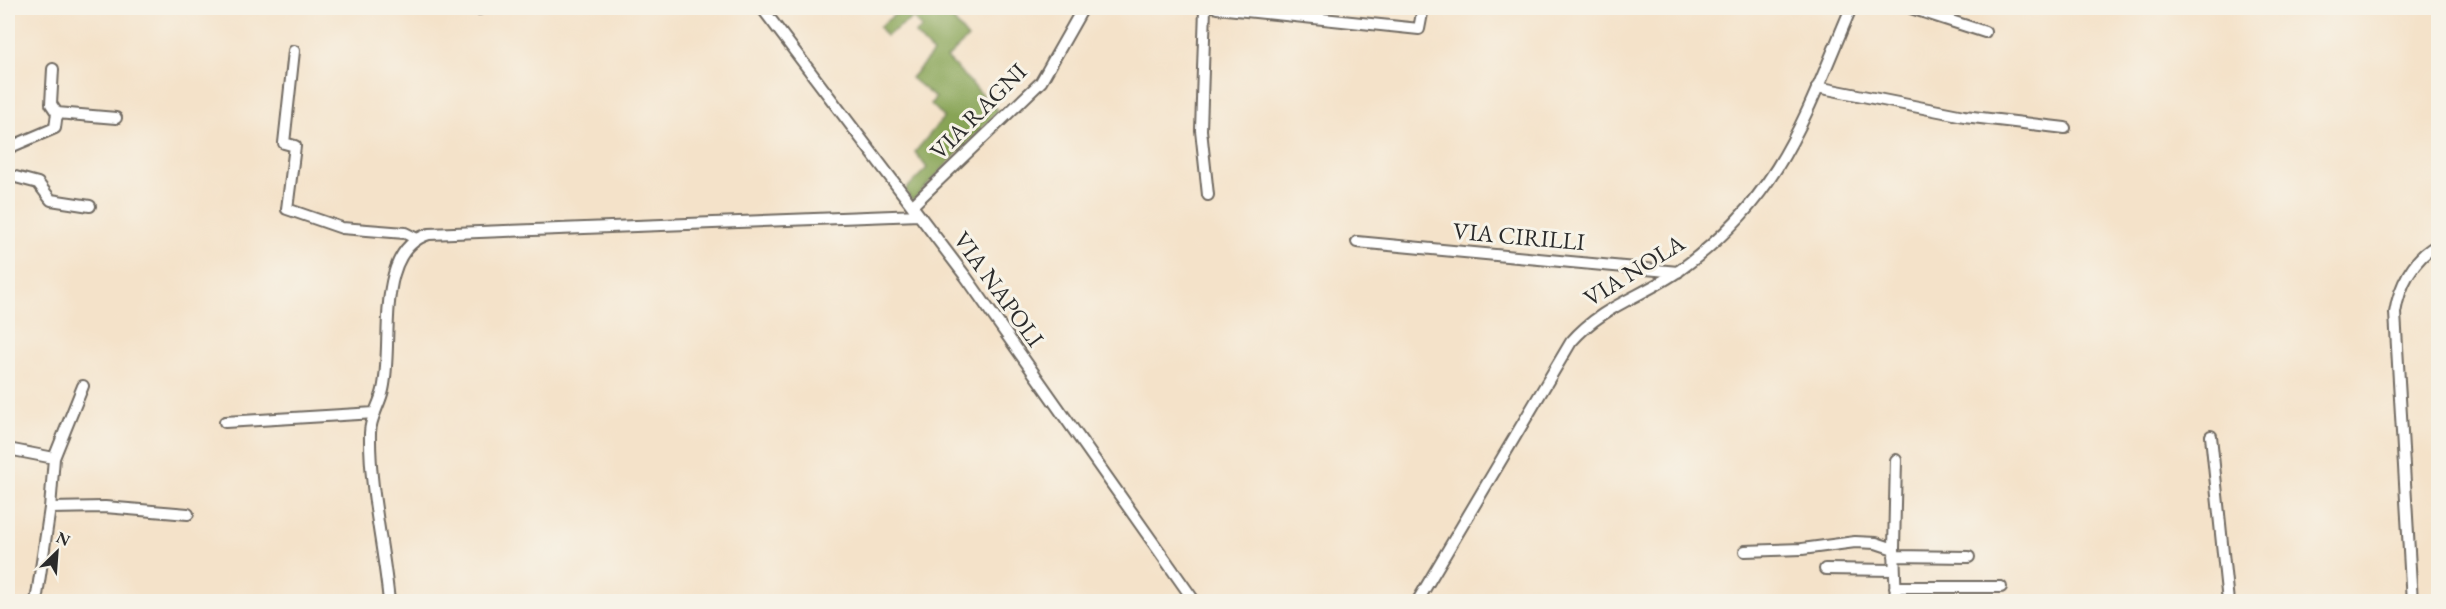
<svg xmlns="http://www.w3.org/2000/svg" width="2446" height="609" font-family="'EB Garamond',serif">
<rect width="100%" height="100%" fill="#f7f3e8"/>
<filter id="ink" filterUnits="userSpaceOnUse"><feTurbulence type="fractalNoise" baseFrequency=".0167" numOctaves="2"/><feDisplacementMap in="SourceGraphic" scale="12" xChannelSelector="R" yChannelSelector="G"/><feConvolveMatrix kernelMatrix="1 2 1 2 8 2 1 2 1" color-interpolation-filters="sRGB"/></filter>
<filter id="wash" filterUnits="userSpaceOnUse"><feTurbulence type="fractalNoise" baseFrequency=".008" numOctaves="4" result="noise"/><feDisplacementMap in="SourceGraphic" scale="24" xChannelSelector="R" yChannelSelector="G"/><feGaussianBlur stdDeviation="1.35" result="paint"/><feColorMatrix in="noise" values="0 0 0 0 0 0 0 0 0 0 0 0 0 0 0 0 0 1.4 0 .05"/><feComposite in="paint" operator="in"/></filter>
<g filter="url(#wash)">
<rect width="100%" height="100%" fill="#f4e2c9"/>
<path fill="#88a456" stroke="#5a6840" stroke-width="1.5" d="M903 8H947L945 10 968 38 947 58 998 111 912 201 905 190 927 168 915 152 944 117 931 104 935 98 911 78 933 53 915 34 922 28 913 18 886 36 879 27Z"/>
</g>
<g filter="url(#ink)">
<g fill="none" stroke-linecap="round" stroke-linejoin="round">
<defs>
<path id="street" d="M479 8V9
M762 8 966 277 1195 602
M1205 8 1201 130 1208 195
M1217 8 1419 29 1423 8
M1911 8 1985 32
M294 51 284 143 295 146 287 209 342 228 405 233 415 238
M53 69 51 104 57 113
M1817 87 1964 116 2065 128
M8 148 55 128 57 113 116 118
M8 175 38 183 51 200 90 206
M912 206 1041 82 1083 8
M1357 242 1678 272
M83 386 54 458 50 508 105 507 188 514
M225 422 375 413
M2211 436 2228 602
M8 449 54 458
M1894 549 1896 460
M1745 551 1802 549 1855 542 1876 543 1894 549 1896 602
M1894 556 1969 557
M1825 569 1894 570
M1895 587H2001
M36 602 50 508
M389 602C384 546 369 489 370 433 370 418 380 404 383 390 394 344 373 251 429 234L919 215
M1417 602 1571 342C1603 305 1642 297 1680 270 1782 196 1804 118 1851 8
M2412 602 2395 313C2399 287 2413 257 2438 245"/>
</defs>
<use href="#street" stroke="#716b62" stroke-width="14"/>
<use href="#street" stroke="#fff" stroke-width="10"/>
</g>
</g>
<g text-anchor="middle" dominant-baseline="central" stroke-width="6" stroke-linejoin="round" paint-order="stroke">
<g font-size="24" fill="#2b2b2b" stroke="#f7f3e8">
<text transform="translate(978 111) rotate(-45)">VIA RAGNI</text>
<text transform="translate(1519 236) rotate(5)">VIA CIRILLI</text>
<text transform="translate(1634 270) rotate(-32)">VIA NOLA</text>
<text transform="translate(999 289) rotate(54)">VIA NAPOLI</text>
</g>
</g>
<rect width="2446" height="609" fill="none" stroke="#f7f3e8" stroke-width="30"/>
<g transform="translate(57 552) rotate(25)" stroke="#f7f3e8" stroke-width="4.5" paint-order="stroke">
<path d="M0-4.5L10 22L0 15L-10 22Z" fill="#2b2b2b"/>
<text y="-9" font-size="16" font-weight="bold" text-anchor="middle" fill="#2b2b2b">N</text>
</g>
</svg>
